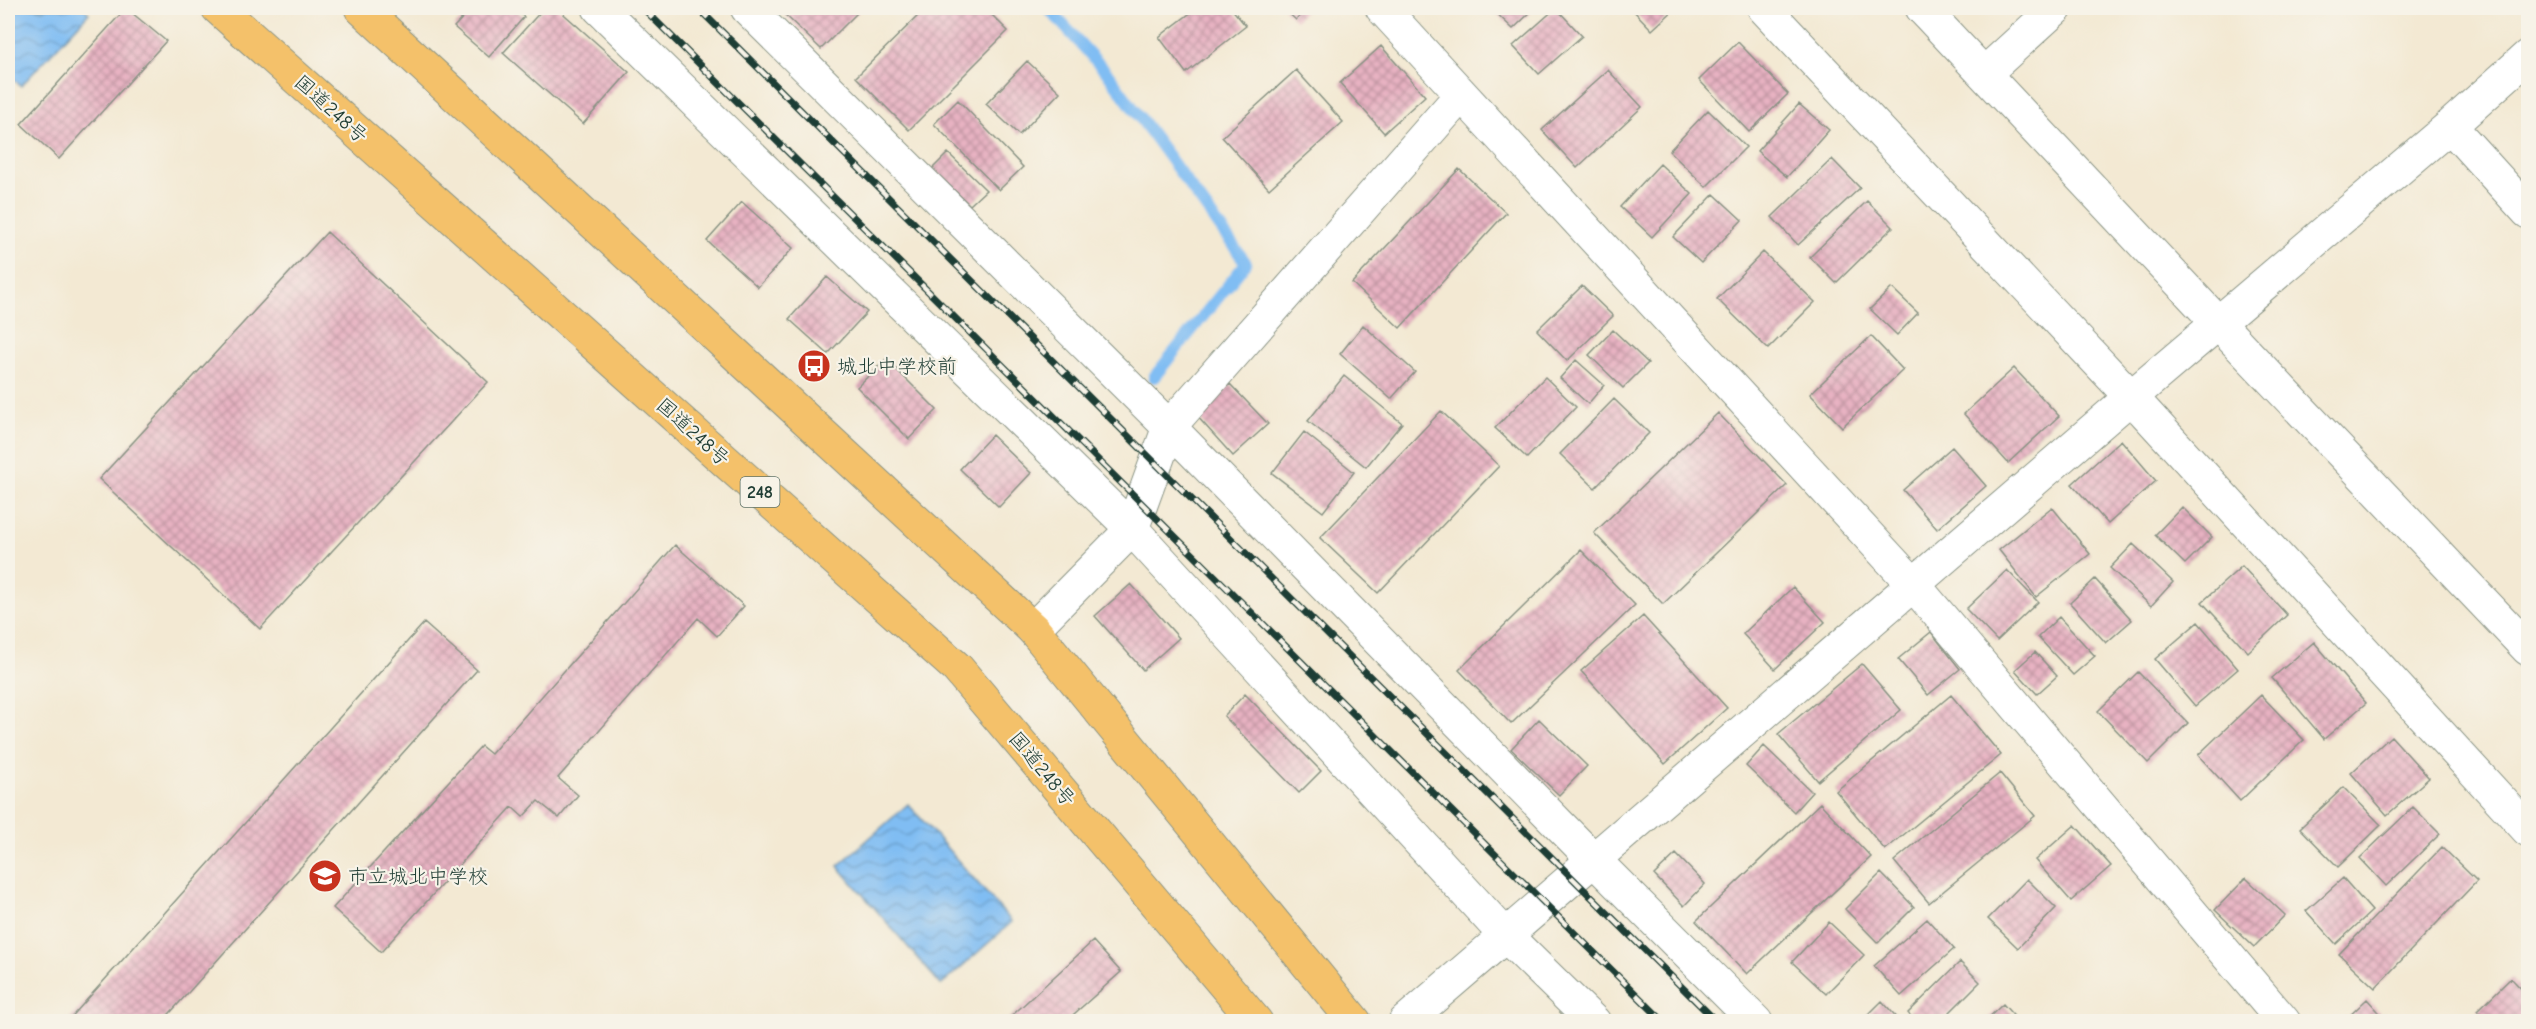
<svg xmlns="http://www.w3.org/2000/svg" width="2536" height="1029" font-family="'Comic Neue','Klee One',sans-serif">
<defs>
<pattern id="water-waves" width="16" height="10" patternUnits="userSpaceOnUse" patternTransform="scale(1.5)"><rect width="16" height="10" fill="#80bdf3"/><path d="M0 5q4-4 8 0t8 0" fill="none" stroke="#689bc6"/></pattern>
<pattern id="building-cross-hatch" width="8" height="8" patternUnits="userSpaceOnUse" patternTransform="scale(1.5)"><rect width="8" height="8" fill="#e8b2c2"/><path d="M0 0l8 8M0 8l8-8" fill="none" stroke="#bb929e"/></pattern>
</defs>
<rect width="100%" height="100%" fill="#f7f3e8"/>
<filter id="ink" filterUnits="userSpaceOnUse"><feTurbulence type="fractalNoise" baseFrequency=".0167" numOctaves="2"/><feDisplacementMap in="SourceGraphic" scale="12" xChannelSelector="R" yChannelSelector="G"/><feConvolveMatrix kernelMatrix="1 2 1 2 8 2 1 2 1" color-interpolation-filters="sRGB"/></filter>
<filter id="wash" filterUnits="userSpaceOnUse"><feTurbulence type="fractalNoise" baseFrequency=".008" numOctaves="4" result="noise"/><feDisplacementMap in="SourceGraphic" scale="24" xChannelSelector="R" yChannelSelector="G"/><feGaussianBlur stdDeviation="1.35" result="paint"/><feColorMatrix in="noise" values="0 0 0 0 0 0 0 0 0 0 0 0 0 0 0 0 0 1.4 0 .05"/><feComposite in="paint" operator="in"/></filter>
<g filter="url(#wash)">
<rect width="100%" height="100%" fill="#f3e9d3"/>
<path fill="url(#water-waves)" stroke="#507d94" stroke-width="1.5" d="M8 8H84L89 13 21 86 8 74Z
M908 804 1012 922 941 985 838 866Z"/>
<g fill="none" stroke-linecap="round" stroke-linejoin="round">
<path stroke="#80bdf3" stroke-width="12" d="M1048 8 1109 75 1246 263 1154 377"/>
</g>
<g id="blocks">
<path fill="url(#building-cross-hatch)" d="M126 8 166 41 59 159 21 124Z
M472 8H514L524 17 489 57 454 27Z
M544 8H557L629 72 583 124 503 53Z
M778 8H862L821 49Z
M926 8H985L1008 31 909 130 856 77Z
M1197 8H1231L1246 26 1186 73 1159 37Z
M1283 8H1308L1296 20Z
M1491 8H1535L1513 29Z
M1556 8 1582 36 1539 74 1513 46Z
M1631 8H1676L1652 30Z
M1738 42 1788 94 1749 132 1699 80Z
M1381 46 1425 96 1384 133 1340 83Z
M1027 61 1060 92 1019 135 986 104Z
M1296 70 1343 122 1269 189 1222 137Z
M1608 70 1642 107 1577 168 1542 130Z
M958 100 1023 167 999 190 934 124Z
M1799 104 1829 130 1787 177 1757 151Z
M1708 110 1746 147 1706 187 1669 151Z
M948 153 986 190 970 205 932 169Z
M1832 159 1860 188 1798 245 1772 217Z
M1660 164 1692 194 1652 237 1620 207Z
M1459 169 1506 213 1400 328 1352 283Z
M1714 194 1742 220 1701 263 1673 237Z
M1867 201 1893 227 1836 283 1810 257Z
M742 202 793 248 758 287 707 241Z
M327 232 488 382 260 629 99 479Z
M1763 252 1815 302 1768 349 1717 299Z
M827 277 867 312 828 354 789 319Z
M1582 286 1613 316 1567 361 1537 330Z
M1892 288 1918 313 1897 335 1870 309Z
M1363 325 1415 372 1391 399 1340 354Z
M1613 330 1648 363 1623 388 1589 355Z
M1871 336 1903 370 1842 427 1810 394Z
M886 359 937 410 909 439 857 387Z
M1576 360 1604 385 1588 404 1560 378Z
M2014 368 2059 416 2008 463 1964 414Z
M1344 376 1402 423 1366 467 1308 421Z
M1545 377 1576 407 1527 458 1495 428Z
M1230 384 1268 424 1233 456 1196 415Z
M1614 399 1649 433 1595 488 1560 454Z
M1441 411 1499 466 1378 593 1320 538Z
M1718 413 1787 485 1663 604 1594 533Z
M1304 432 1354 472 1323 512 1272 473Z
M992 435 1031 473 999 507 960 469Z
M2121 440 2156 481 2108 524 2072 484Z
M1952 447 1986 486 1937 529 1903 490Z
M2052 507 2090 554 2036 597 1999 550Z
M2182 507 2212 537 2185 564 2155 535Z
M2133 544 2173 582 2151 606 2110 568Z
M675 545 744 606 717 636 698 618 558 778 578 795 559 818 538 801 523 817 512 807 381 952 333 908 481 746 491 754Z
M1581 550 1635 605 1511 724 1459 670Z
M2242 566 2287 615 2248 652 2202 602Z
M2007 570 2038 602 1997 641 1966 609Z
M2095 579 2132 620 2106 643 2070 603Z
M1131 584 1179 638 1143 670 1095 616Z
M1793 587 1825 622 1775 669 1743 634Z
M1643 616 1727 708 1665 764 1581 671Z
M2059 617 2095 656 2073 675 2038 637Z
M2198 622 2238 669 2195 706 2155 659Z
M424 623 477 670 162 1022H67Z
M1931 632 1960 669 1928 695 1898 659Z
M2314 642 2366 703 2324 739 2272 678Z
M2035 652 2057 676 2037 694 2015 670Z
M1862 664 1901 710 1818 781 1778 734Z
M2138 672 2188 723 2148 763 2098 711Z
M1245 694 1321 771 1299 793 1224 716Z
M1951 695 2001 755 1885 850 1836 791Z
M2261 695 2304 740 2240 801 2198 755Z
M1539 719 1587 766 1559 795 1511 749Z
M2391 736 2429 778 2387 815 2351 773Z
M1764 746 1812 792 1794 812 1746 766Z
M2000 773 2035 816 1929 903 1894 861Z
M2344 787 2381 825 2338 867 2300 828Z
M1820 803 1871 857 1747 974 1696 921Z
M2413 807 2440 834 2386 886 2360 858Z
M2075 825 2111 866 2071 901 2035 860Z
M2442 847 2477 881 2375 988 2339 954Z
M1676 854 1705 884 1684 906 1654 875Z
M1881 873 1914 907 1878 943 1845 909Z
M2246 878 2285 915 2254 947 2215 910Z
M2343 878 2372 911 2336 944 2306 911Z
M2027 879 2056 908 2018 948 1988 919Z
M1927 919 1954 949 1901 996 1874 966Z
M1829 922 1864 955 1826 994 1792 962Z
M1093 941 1121 972 1065 1022H1005Z
M1960 962 1980 982 1940 1022H1916L1908 1013Z
M2511 978 2528 996V1022H2487L2477 1011Z
M2367 999 2388 1022H2343Z
M1882 1001 1901 1022H1861Z
M2003 1004 2019 1022H1984Z"/>
</g>
</g>
<g filter="url(#ink)">
<use href="#blocks" fill-opacity="0" stroke="#899384" stroke-width="1.5"/>
<g fill="none" stroke-linecap="round" stroke-linejoin="round">
<defs>
<path id="minor" d="M599 8 1132 529 1505 935 1594 1022
M747 8 1169 427 1593 859 1756 1022
M1382 8 1913 584 2284 1022
M1764 8 2131 397 2528 830
M1922 8 2218 323 2528 649
M1984 74 2056 8
M2450 126 2528 212
M1033 629 1132 529 1169 427 1461 95
M1405 1022 2131 397 2450 126 2528 56"/>
<path id="highway" d="M218 8 957 668 1256 1022
M361 8 1033 629 1355 1022"/>
</defs>
<use href="#minor" stroke="#899384" stroke-width="35"/>
<use href="#highway" stroke="#899384" stroke-width="35"/>
<use href="#minor" stroke="#fff" stroke-width="33"/>
<use href="#highway" stroke="#f4c16a" stroke-width="33"/>
<defs>
<path id="rail" d="M643 8 1664 1022
M698 8 1717 1022"/>
</defs>
<use href="#rail" stroke="#1f3d34" stroke-width="7"/>
<use href="#rail" stroke="#f7f3e8" stroke-width="4.5" stroke-dasharray="14" stroke-linecap="butt"/>
</g>
</g>
<defs>
<symbol id="bus-disc" viewBox="-11 -11 22 22"><circle r="9.5" fill="#c8321e" stroke="#f7f3e8"/><path d="M-5-6H5V4H4V6H2V4H-2V6H-4V4H-5ZM-3.5-4V0h7V-4ZM-3.5 1.2v1.5H-2V1.2ZM2 1.2v1.5H3.5V1.2Z" fill="#fff"/></symbol>
<symbol id="school-disc" viewBox="-11 -11 22 22"><circle r="9.5" fill="#c8321e" stroke="#f7f3e8"/><path d="M0-5L7-2L0 1L-7-2ZM-4 1L0 2.5L4 1V4Q0 6-4 4Z" fill="#fff"/></symbol>
</defs>
<g fill-rule="evenodd">
<use href="#bus-disc" x="795" y="347" width="38" height="38"/>
<use href="#school-disc" x="306" y="857" width="38" height="38"/>
</g>
<g text-anchor="middle" dominant-baseline="central" stroke-width="4.5" stroke-linejoin="round" paint-order="stroke">
<rect fill="#f7f3e8" stroke="#60746a" stroke-width="1.5" x="740.5" y="477" width="39" height="30" rx="4.5"/>
<g font-size="18" font-weight="bold" fill="#1f3d34">
<text x="760" y="492">248</text>
</g>
<g font-size="20" fill="#1f3d34" stroke="#f7f3e8">
<text transform="translate(331 109) rotate(42)">国道248号</text>
<text transform="translate(693 432) rotate(42)">国道248号</text>
<text transform="translate(1042 769) rotate(50)">国道248号</text>
</g>
<g font-size="20" fill="#1f3d34" stroke="#f7f3e8" text-anchor="start">
<text x="837" y="366">城北中学校前</text>
<text x="348" y="876">市立城北中学校</text>
</g>
</g>
<rect width="2536" height="1029" fill="none" stroke="#f7f3e8" stroke-width="30"/>
</svg>
